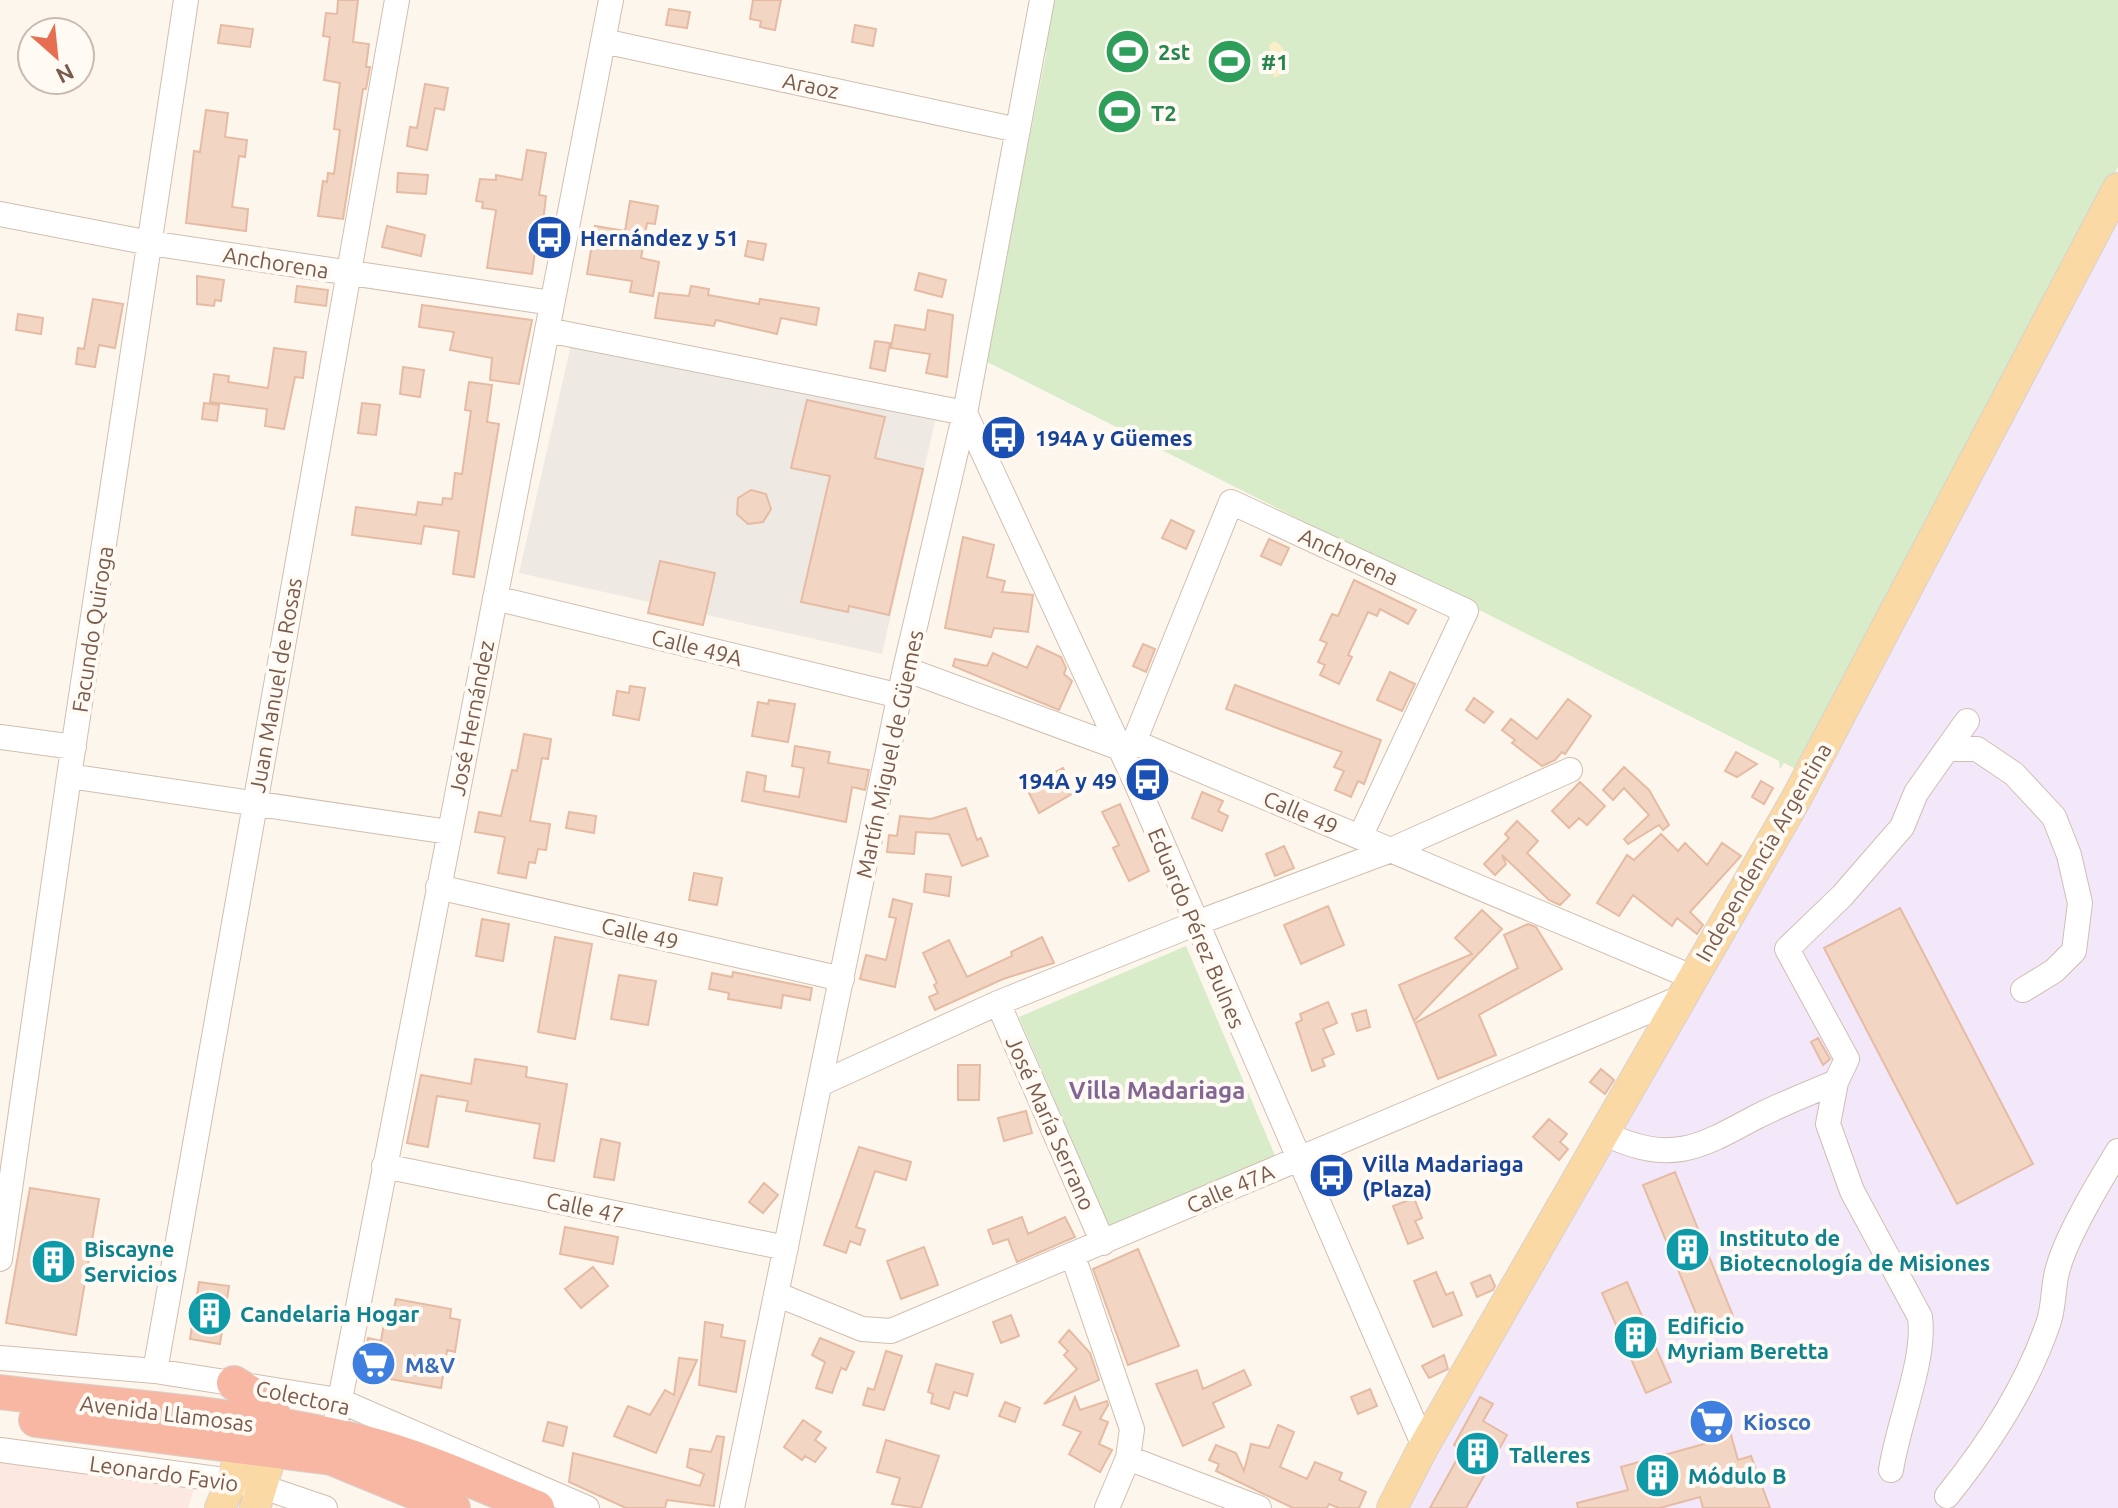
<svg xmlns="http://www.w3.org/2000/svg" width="2118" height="1508" font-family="Ubuntu,sans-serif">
<rect width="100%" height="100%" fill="#fdf6ec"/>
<path fill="#fde8e0" d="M0 1462 194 1489 188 1508H0Z"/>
<path fill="#efe9e4" d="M573 336 936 417 882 654 519 573Z"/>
<path fill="#f3e8fa" d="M2118 206V1508H1403Z"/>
<path fill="#d8ecc9" d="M1049 0H2118V167L1800 771 1784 763 1780 769 1779 761 985 361 1047 50 1036 65Z
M1186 946 1276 1158 1110 1229 1019 1017Z"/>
<path fill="#fcefc7" d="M1275 41C1288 50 1287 59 1284 73L1274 78 1269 45Z"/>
<path fill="#f3d5c3" stroke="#e6bba3" stroke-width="2" d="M338 0H358L353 42 369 44 366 67H370L366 89H363L343 219 318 216 323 181 327 182 328 173 334 174 340 130 334 129 340 83 324 80 330 37 323 36 326 13 337 14Z
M753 0H781L775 30 760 27 761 21 750 19Z
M669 9 690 12 687 28 666 25Z
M221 25 253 29 250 47 218 43Z
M855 25 876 29 873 46 852 42Z
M425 84 448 88 444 110 435 108 427 150 407 146 410 127 417 128Z
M206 110 228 113 225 137 247 140 245 157 239 156 232 207 248 209 246 231 186 223 194 151 200 152Z
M527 150 546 153 539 195 546 196 543 222H539L532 274 487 268 496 210 482 208 483 202 476 201 480 179 496 180V175L522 180Z
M398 173 428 175 426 194 397 192Z
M630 201 658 206 655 224 647 223 641 258 659 262 653 296 630 292 632 281 587 274 595 226 625 231Z
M387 226 425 235 421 256 382 247Z
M748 241 766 244 763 260 745 256Z
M919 273 946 280 942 297 915 290Z
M197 276 224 280 221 301 215 300 214 306 197 304Z
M297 286 328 290 326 306 295 302Z
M691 286 709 289 708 295 759 304 760 299 819 308 816 325 781 318 777 334 716 320 714 326 655 318 659 293 689 296Z
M93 299 123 304 115 348 99 345 95 367 76 364 78 348 84 349Z
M422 305 532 320 519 384 490 380 492 358 450 350 454 332 419 327Z
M928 310 953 315 947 377 926 373 930 354 891 348 895 325 925 330Z
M18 314 43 318 41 334 16 330Z
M875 341 890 343 885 371 870 368Z
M274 348 306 352 303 378 295 377 284 429 265 426 267 409 210 402 214 374 229 376 228 382 268 388Z
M403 367 424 370 420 397 400 394Z
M469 382 492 385 487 422 499 424 474 577 453 574 459 531 424 526 421 544 352 535 356 507 416 515 418 502 442 505 443 498 452 499 455 473 462 474 471 411 465 410Z
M807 400 885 417 875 458 923 469 889 615 849 606 848 612 801 602 830 476 791 468Z
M204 403 219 405 217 421 202 419Z
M362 403 380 405 376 435 358 433Z
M751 490 766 494 771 509 763 522 748 524 737 514 738 498Z
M1171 520 1194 531 1186 549 1162 538Z
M963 537 994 545 987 577 1005 581 1002 592 1033 595 1028 632 994 628 991 637 945 628Z
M1269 539 1289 548 1281 565 1261 556Z
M660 561 715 573 703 625 648 613Z
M1354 580 1416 610 1408 624 1380 609 1377 616 1368 612 1348 655 1352 657 1339 684 1320 675 1325 665 1318 662 1327 643 1320 640 1332 614 1338 616Z
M1143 644 1155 649 1146 672 1133 666Z
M1037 646 1061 657 1066 668 1064 674 1072 681 1059 710 953 666 955 659 987 666 993 653 1027 668Z
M1390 672 1415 684 1402 711 1377 700Z
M1235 685 1381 740 1364 784 1358 781 1351 797 1335 790 1344 771 1334 767 1342 752 1226 709Z
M630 686 645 688 639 720 613 715 617 691 629 693Z
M1474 698 1493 712 1484 723 1466 710Z
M1568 699 1591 716 1565 754 1562 752 1555 760 1542 766 1512 743 1515 740 1502 730 1511 719 1537 739Z
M769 700 795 704 788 742 752 736 758 702 768 704Z
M524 734 551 739 548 759 542 758 530 821 550 824 546 850 538 849 535 863 529 862 526 878 498 873 505 837 475 832 479 812 501 816 512 770 517 771Z
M795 746 830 752 828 763 869 770 865 790 852 787 846 822 742 801 747 772 766 776 764 791 799 797 804 768 792 766Z
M1736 752 1757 764 1737 777 1725 771Z
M1624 767 1649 790 1669 825 1663 830 1659 825 1628 844 1624 839 1649 815 1624 788 1613 800 1603 790Z
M1063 768 1075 792 1039 813 1026 787Z
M1761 781 1773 788 1764 804 1752 797Z
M1580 782 1605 806 1587 825 1579 818 1569 828 1552 811Z
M1202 792 1223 801 1218 811 1228 816 1222 831 1192 818Z
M1120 804 1149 871 1129 881 1113 848 1119 845 1102 812Z
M966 808 977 840 981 838 988 856 962 866 949 834 916 832 914 854 887 852 889 835 897 836 900 816 931 819Z
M569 812 596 816 594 833 566 828Z
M1517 821 1538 841 1527 853 1570 895 1560 905 1549 900 1502 855 1506 864 1495 875 1484 864 1509 838 1505 834Z
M1661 834 1678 851 1685 843 1707 865 1722 843 1741 856 1690 912 1703 925 1697 934 1677 918 1672 926 1633 895 1619 916 1597 903 1627 855 1634 860Z
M1284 846 1294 868 1275 876 1266 854Z
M694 873 722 878 717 905 689 900Z
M926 874 951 877 949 896 924 892Z
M893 899 912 904 895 987 860 979 866 955 886 960 896 918 889 917Z
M1328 906 1344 945 1301 964 1284 925Z
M1900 908 2033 1164 1957 1204 1824 948Z
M1482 910 1502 929 1414 1021 1399 985 1472 954 1455 938Z
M482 919 509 924 503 961 476 956Z
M1528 924 1536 927 1562 969 1479 1015 1496 1055 1438 1079 1415 1023 1518 968 1504 935Z
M555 937 592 944 575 1039 538 1032Z
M1042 937 1054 963 1003 979 935 1010 929 997 938 993 934 985 937 983 923 953 949 940 967 977 1012 956 1011 952Z
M733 972 812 988 810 1000 783 995 781 1008 728 999 729 993 709 989 712 973 732 977Z
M619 975 656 981 648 1025 611 1019Z
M1328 1002 1337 1023 1323 1029 1334 1054 1322 1059 1325 1066 1312 1071 1296 1023 1302 1020 1300 1014Z
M1366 1010 1370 1027 1357 1031 1352 1014Z
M1818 1038 1830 1059 1823 1065 1811 1042Z
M475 1059 527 1067 526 1077 567 1084 554 1161 534 1158 540 1124 466 1111 468 1101 437 1096 428 1147 407 1143 421 1075 471 1084Z
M958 1065H980L979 1100H958Z
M1601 1069 1614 1080 1605 1094 1590 1082Z
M1026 1111 1032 1133 1004 1141 998 1118Z
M1549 1119 1567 1134 1560 1142 1568 1149 1559 1160 1533 1137Z
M601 1139 620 1143 614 1180 594 1177Z
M859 1147 911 1162 906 1180 875 1171 856 1227 865 1230 860 1245 850 1241 846 1253 824 1245Z
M1675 1172 1733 1316 1702 1328 1643 1185Z
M764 1183 778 1195 763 1213 749 1202Z
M30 1188 99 1199 76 1335 6 1323Z
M1414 1198 1422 1218 1415 1221 1423 1238 1408 1244 1393 1206Z
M1022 1217 1028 1234 1065 1217 1075 1237 1017 1262 1008 1239 993 1244 988 1230Z
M565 1227 618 1237 613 1264 560 1254Z
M924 1247 938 1285 901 1299 887 1261Z
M1138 1249 1179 1346 1128 1365 1093 1269Z
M593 1267 608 1286 581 1308 565 1289Z
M1436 1272 1446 1295 1453 1292 1462 1315 1433 1327 1414 1281Z
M1490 1275 1495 1286 1493 1290 1477 1297 1471 1283Z
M199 1282 229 1286 220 1344 190 1339Z
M1627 1282 1671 1382 1646 1393 1602 1293Z
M396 1299 451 1309 450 1318 460 1320 455 1352 447 1350 441 1388 362 1374 368 1338 381 1341 386 1312 393 1313Z
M1011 1315 1019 1336 1001 1343 993 1322Z
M705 1322 723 1325 721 1337 745 1341 736 1392 699 1385Z
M1069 1330 1090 1353 1099 1380 1044 1404 1077 1369 1064 1355 1068 1351 1059 1342Z
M820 1338 854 1352 846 1370 841 1368 832 1393 816 1388 825 1362 812 1355Z
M886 1351 902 1356 884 1410 863 1405 868 1388 874 1390Z
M1444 1355 1448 1369 1429 1378 1422 1366Z
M679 1358 697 1360 656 1453 614 1436 628 1406 650 1415 665 1390 674 1395Z
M936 1364 973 1374 967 1396 954 1392 949 1409 931 1403 933 1394 928 1392Z
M1197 1370 1203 1389 1244 1370 1251 1385 1213 1403 1224 1427 1183 1446 1156 1384Z
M1370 1389 1377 1406 1358 1414 1351 1397Z
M1075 1397 1080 1410 1107 1401 1108 1405 1100 1419 1108 1422 1099 1444 1112 1450 1100 1472 1069 1454 1081 1432 1063 1425Z
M1480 1397 1493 1404 1483 1421 1507 1435 1466 1508H1430L1462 1450 1454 1445Z
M1005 1402 1020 1408 1015 1422 999 1416Z
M1723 1407 1738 1460 1751 1456 1770 1508H1703L1700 1497 1660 1508H1578L1577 1503 1628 1490 1621 1467 1704 1444 1697 1415Z
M803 1420 821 1432 815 1440 826 1448 815 1462 805 1456 802 1460 784 1447Z
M548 1422 567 1427 563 1446 543 1441Z
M1278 1425 1294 1432 1280 1467 1307 1479 1315 1462 1342 1473 1339 1480 1366 1492 1359 1508H1339L1329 1504 1327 1508H1293L1216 1471 1219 1464 1209 1460 1216 1445 1236 1453 1244 1471 1251 1444 1269 1448Z
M717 1436 724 1437 714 1506 667 1500 665 1508H626L569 1482 573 1453 700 1486 704 1474 687 1467 690 1449 711 1452Z
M886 1440 939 1456 921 1508 892 1504 900 1478 877 1472Z"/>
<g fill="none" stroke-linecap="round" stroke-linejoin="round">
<defs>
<path id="minor" d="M603 41 1018 130
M0 214 150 243 552 303
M547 330 965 413
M965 413 1137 785 1424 1446
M495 598 900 696
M905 669 1120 748 1134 742 1692 977
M0 737 74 747
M1134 742 1231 502 1466 611 1360 837
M1947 749 1967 721
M69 776 449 832
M438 887 842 979
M998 1003 1103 1243
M1836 1082 1828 1124 1852 1191 1920 1317C1926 1359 1898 1423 1891 1470
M820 1084 998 1003 1194 924 1391 850 1570 770
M1605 1134C1671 1164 1697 1149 1756 1117 1782 1104 1809 1093 1836 1082L1847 1059 1787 949 1842 896 1902 827 1916 793 1947 749H1977L2014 774 2054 817 2069 855 2080 903 2074 951 2054 971 2023 990
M384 1166 786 1248
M1073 1256 1132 1429 1128 1458 1107 1508
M0 1259 69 776 186 0
M776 1294 862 1329 891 1331 1680 998
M0 1358 155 1371 338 1400 587 1508
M155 1371 397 0
M333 1436 611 0
M0 1450 232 1481 263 1487 325 1508
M1128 1458 1259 1508
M1947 1496C1989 1444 2028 1384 2049 1321 2054 1305 2053 1288 2057 1272 2065 1238 2099 1182 2118 1151
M732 1508 905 669 965 413 1042 0"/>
<path id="major" d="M220 1508 232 1481 249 1423
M255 1508 279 1430
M1392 1508 1424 1446 1796 799 2118 188"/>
<path id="highway" d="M234 1383 266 1403 280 1427
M0 1392C120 1407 244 1413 361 1442 422 1457 479 1484 537 1508
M36 1420 332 1458 453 1508"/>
</defs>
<use href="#minor" stroke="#d1beb0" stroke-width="26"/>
<use href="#major" stroke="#dad1cd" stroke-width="32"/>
<use href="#highway" stroke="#dad1cd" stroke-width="36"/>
<use href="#minor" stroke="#fff" stroke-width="24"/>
<use href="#major" stroke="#fbd9a5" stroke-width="30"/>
<use href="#highway" stroke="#f7b7a3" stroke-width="34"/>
</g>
<defs>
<symbol id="stadium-disc" viewBox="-11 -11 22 22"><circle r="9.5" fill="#2e9e5b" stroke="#fffaf3"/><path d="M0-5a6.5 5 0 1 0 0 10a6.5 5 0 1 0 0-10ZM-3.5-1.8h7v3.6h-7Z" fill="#fff"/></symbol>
<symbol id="bus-disc" viewBox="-11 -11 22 22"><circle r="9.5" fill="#1a4fb4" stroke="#fffaf3"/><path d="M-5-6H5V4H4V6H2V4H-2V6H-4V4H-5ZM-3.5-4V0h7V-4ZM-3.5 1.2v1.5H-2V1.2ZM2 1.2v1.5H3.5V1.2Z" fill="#fff"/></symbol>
<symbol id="building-disc" viewBox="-11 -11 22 22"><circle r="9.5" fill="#0f9aa8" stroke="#fffaf3"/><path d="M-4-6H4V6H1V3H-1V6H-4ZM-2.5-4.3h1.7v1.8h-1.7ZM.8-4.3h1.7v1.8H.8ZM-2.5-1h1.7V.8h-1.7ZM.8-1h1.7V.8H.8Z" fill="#fff"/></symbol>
<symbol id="supermarket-disc" viewBox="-11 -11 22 22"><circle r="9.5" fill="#3f7fe0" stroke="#fffaf3"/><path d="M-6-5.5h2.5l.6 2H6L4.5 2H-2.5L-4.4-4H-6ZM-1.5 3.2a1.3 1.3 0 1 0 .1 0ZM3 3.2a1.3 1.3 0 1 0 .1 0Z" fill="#fff"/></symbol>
</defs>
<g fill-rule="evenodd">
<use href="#stadium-disc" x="1102" y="26" width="51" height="51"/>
<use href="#stadium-disc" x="1204" y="36" width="51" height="51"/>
<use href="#stadium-disc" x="1094" y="86" width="51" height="51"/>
<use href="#bus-disc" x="524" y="212" width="51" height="51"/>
<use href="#bus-disc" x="978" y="412" width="51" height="51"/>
<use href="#bus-disc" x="1122" y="754" width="51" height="51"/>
<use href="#bus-disc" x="1306" y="1150" width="51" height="51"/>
<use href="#building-disc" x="1662" y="1224" width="51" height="51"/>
<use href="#building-disc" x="28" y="1236" width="51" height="51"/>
<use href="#building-disc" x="184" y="1288" width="51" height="51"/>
<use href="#building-disc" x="1610" y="1312" width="51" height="51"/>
<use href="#supermarket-disc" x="348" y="1338" width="51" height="51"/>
<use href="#supermarket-disc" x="1686" y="1396" width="51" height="51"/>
<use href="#building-disc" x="1452" y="1428" width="51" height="51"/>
<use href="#building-disc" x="1632" y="1450" width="51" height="51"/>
</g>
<g text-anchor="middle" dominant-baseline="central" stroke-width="8" stroke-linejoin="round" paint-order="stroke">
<g font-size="22" font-weight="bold" fill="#27864d" stroke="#fffaf3" text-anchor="start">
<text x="1158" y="51">2st</text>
<text x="1261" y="61">#1</text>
<text x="1151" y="112">T2</text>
</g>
<g font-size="22" fill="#7a5c4d" stroke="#fffaf3">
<text transform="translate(811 85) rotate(12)">Araoz</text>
<text transform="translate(276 262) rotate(9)">Anchorena</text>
<text transform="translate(1349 556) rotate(25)">Anchorena</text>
<text transform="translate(92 629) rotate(-81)">Facundo Quiroga</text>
<text transform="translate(697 647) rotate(14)">Calle 49A</text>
<text transform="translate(275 685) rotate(-80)">Juan Manuel de Rosas</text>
<text transform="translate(471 718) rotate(-79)">José Hernández</text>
<text transform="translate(889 754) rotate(-78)">Martín Miguel de Güemes</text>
<text transform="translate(1301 812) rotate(23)">Calle 49</text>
<text transform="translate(1763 852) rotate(-60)">Independencia Argentina</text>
<text transform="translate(1197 928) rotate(67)">Eduardo Pérez Bulnes</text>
<text transform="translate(640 933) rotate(13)">Calle 49</text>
<text transform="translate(1051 1123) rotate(66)">José María Serrano</text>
<text transform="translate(1230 1188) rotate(-23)">Calle 47A</text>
<text transform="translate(585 1207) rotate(12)">Calle 47</text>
<text transform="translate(303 1397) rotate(12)">Colectora</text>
<text transform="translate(167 1413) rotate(7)">Avenida Llamosas</text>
<text transform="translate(164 1473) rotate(8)">Leonardo Favio</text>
</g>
<g font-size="22" font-weight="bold" fill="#164399" stroke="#fffaf3" text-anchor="start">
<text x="580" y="237">Hernández y 51</text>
<text x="1035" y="437">194A y Güemes</text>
<text x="1117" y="780" text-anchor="end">194A y 49</text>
<text x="1362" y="1163">Villa Madariaga<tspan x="1362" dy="25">(Plaza)</tspan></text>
</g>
<g font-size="22" font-weight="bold" fill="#0d838f" stroke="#fffaf3" text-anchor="start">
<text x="1719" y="1237">Instituto de<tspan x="1719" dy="25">Biotecnología de Misiones</tspan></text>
<text x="84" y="1248">Biscayne<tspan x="84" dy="25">Servicios</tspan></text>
<text x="240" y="1313">Candelaria Hogar</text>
<text x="1667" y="1325">Edificio<tspan x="1667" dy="25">Myriam Beretta</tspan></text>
<text x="1509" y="1454">Talleres</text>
<text x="1688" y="1475">Módulo B</text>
</g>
<g font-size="22" font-weight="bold" fill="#366cbe" stroke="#fffaf3" text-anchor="start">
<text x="405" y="1364">M&amp;V</text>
<text x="1743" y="1421">Kiosco</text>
</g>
<g font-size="24" font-weight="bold" fill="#846695" stroke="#fffaf3">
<text x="1157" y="1090">Villa Madariaga</text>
</g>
</g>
<g transform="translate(56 56) rotate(153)"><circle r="38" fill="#fffaf3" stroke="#cabbb1" stroke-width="2"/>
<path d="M0-6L14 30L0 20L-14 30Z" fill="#e76f51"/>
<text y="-12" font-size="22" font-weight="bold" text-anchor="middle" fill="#7a5c4d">N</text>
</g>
</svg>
